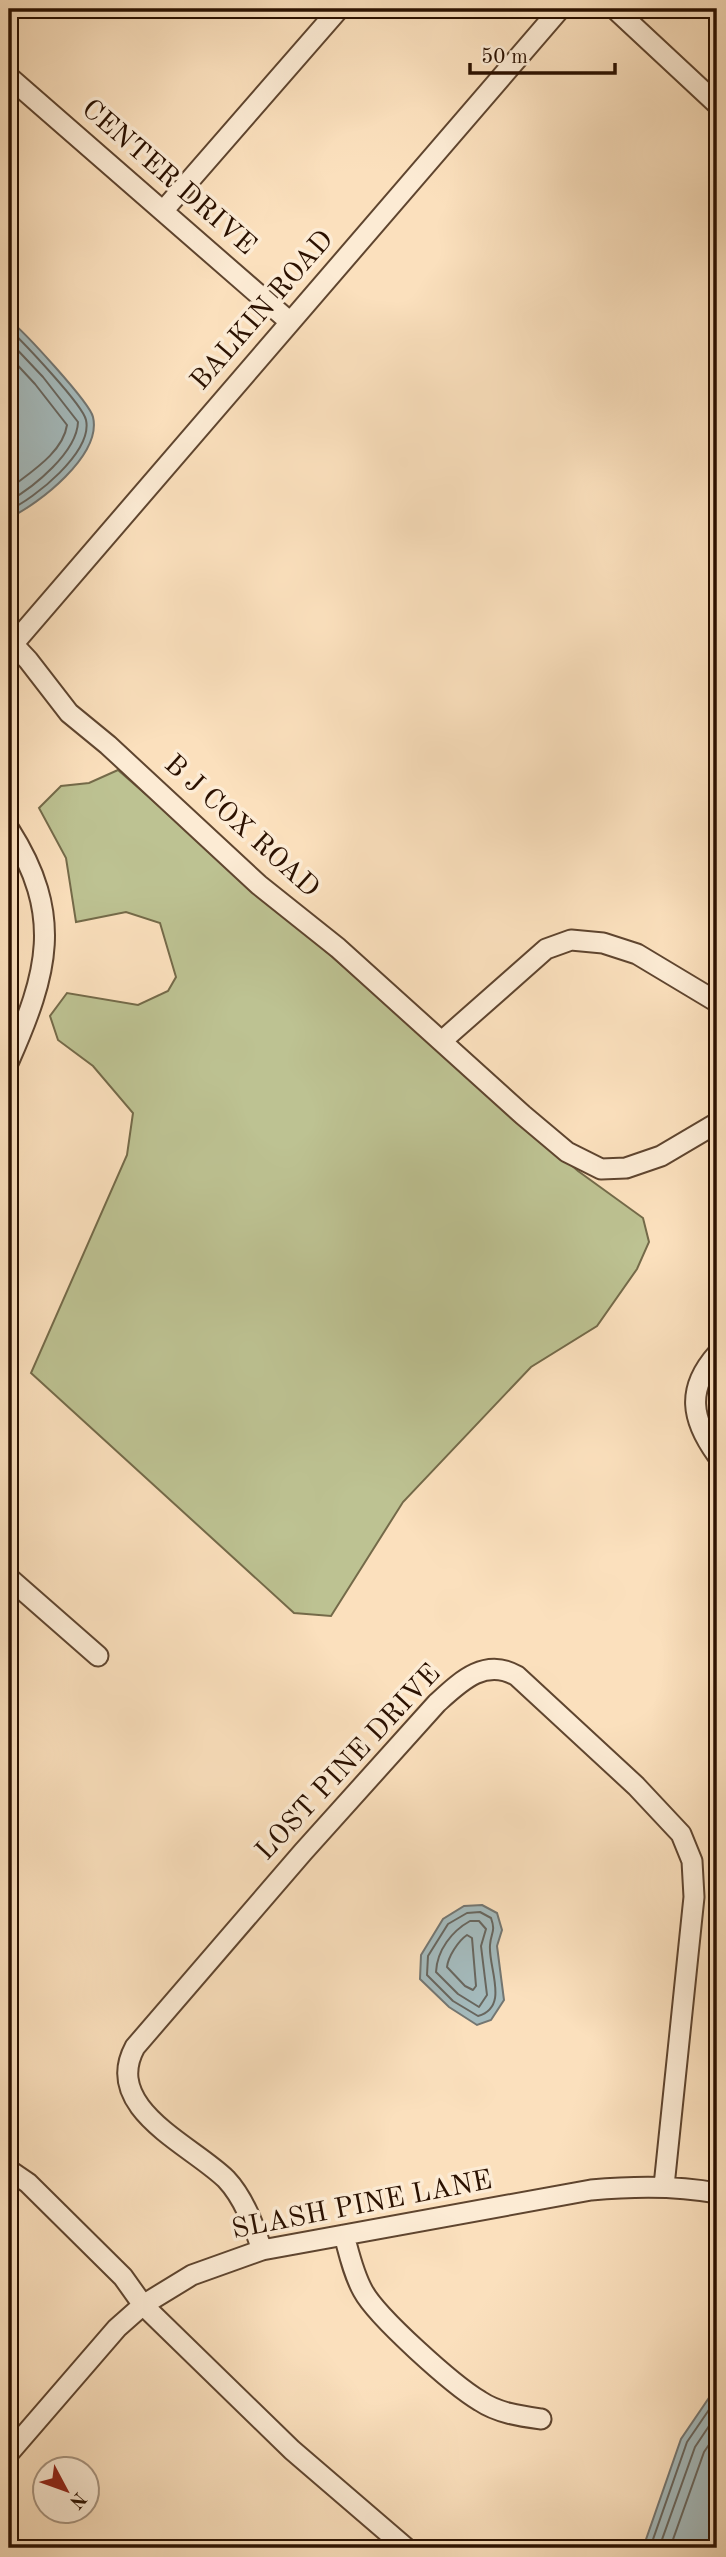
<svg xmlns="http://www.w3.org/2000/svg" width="726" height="2557" font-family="'Old Standard TT',serif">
<rect width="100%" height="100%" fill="#fbe0bd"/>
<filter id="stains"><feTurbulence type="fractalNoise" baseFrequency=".00286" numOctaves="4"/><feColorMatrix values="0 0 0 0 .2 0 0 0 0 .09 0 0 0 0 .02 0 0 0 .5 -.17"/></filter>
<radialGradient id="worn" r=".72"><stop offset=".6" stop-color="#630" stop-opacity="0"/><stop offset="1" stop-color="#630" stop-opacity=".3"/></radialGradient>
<path fill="#bdc292" stroke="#746a49" stroke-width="2" d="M118 770 578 1171 643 1218 649 1242 637 1269 597 1326 531 1367 403 1502 331 1616 294 1613 31 1373 127 1155 133 1113 93 1066 58 1040 50 1016 67 993 138 1005 168 991 176 977 160 923 126 912 76 922 66 858 39 808 61 786 89 783Z"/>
<path fill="#a4babc" stroke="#747671" stroke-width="2" d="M9 320C23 330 90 403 93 417 102 455 39 504 9 518Z
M482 1905 497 1913 502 1930 497 1946 504 2000 491 2020 477 2025 449 2007 420 1979 421 1955 443 1919 464 1906Z
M717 2386V2548H643L681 2439Z"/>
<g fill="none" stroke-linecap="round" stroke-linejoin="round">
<path stroke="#68665e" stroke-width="2" d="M9 329C23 342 83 405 86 420 93 452 34 499 9 510
M9 341 43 377 78 422C77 452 34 487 9 501
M9 356 35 384 67 425C63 453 29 473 9 489
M480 1912 491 1918C496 1932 491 1932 490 1945 488 1968 510 2007 478 2016L453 2001 427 1975 428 1956 448 1924 467 1913Z
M470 1921H479L486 1929 481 1946 487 1995 479 2007 458 1994 436 1972C437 1950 452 1931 470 1921Z
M467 1935 472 1938 476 1986 473 1990 465 1986 447 1967C448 1957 458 1941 467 1935Z
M650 2548 687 2442 717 2398
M659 2548 695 2447 717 2414
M670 2548 704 2452 717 2433"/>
<defs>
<path id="street" d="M615 9 717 104
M9 77 290 322
M163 211 339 9
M13 644 28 660 69 713 108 745 259 885 338 948 523 1115 567 1152 601 1169 626 1168 661 1156 717 1123
M9 649 560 9
M9 829C64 915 48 973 9 1061
M443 1040 546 949 571 940 603 943 637 954 717 1002
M717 1354C686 1389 691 1419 717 1455
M9 1578 98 1656
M9 2170 28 2183 123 2277 143 2305 292 2450 406 2548
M344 2235C349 2253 353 2273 363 2291 377 2317 453 2385 480 2401 498 2413 520 2416 541 2419
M262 2250C254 2226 244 2198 226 2179 190 2144 102 2108 135 2047L303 1852 437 1703C460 1682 485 1657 517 1676L636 1786 681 1834 692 1861 694 1897 664 2186
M9 2453 117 2328 143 2305 192 2275 262 2250 591 2190C634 2186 675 2185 717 2193"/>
</defs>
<use href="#street" stroke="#5f452f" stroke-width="23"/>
<use href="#street" stroke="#fcebd4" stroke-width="19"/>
</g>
<g text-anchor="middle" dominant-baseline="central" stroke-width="7" stroke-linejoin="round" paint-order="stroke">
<g font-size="28" fill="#2b1100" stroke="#fcebd4">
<text transform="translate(168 178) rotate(41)">CENTER DRIVE</text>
<text transform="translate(263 311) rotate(-49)">BALKIN ROAD</text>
<text transform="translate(241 827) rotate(42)">B J COX ROAD</text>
<text transform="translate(349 1763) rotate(-47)">LOST PINE DRIVE</text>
<text transform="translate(362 2206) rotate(-11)">SLASH PINE LANE</text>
</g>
</g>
<rect width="726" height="2557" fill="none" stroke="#fbe0bd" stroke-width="35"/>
<rect x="10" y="10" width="705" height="2536" fill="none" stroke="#2b1100" stroke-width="3.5"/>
<rect x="18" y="18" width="691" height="2522" fill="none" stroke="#2b1100" stroke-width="2"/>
<g transform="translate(66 2490) rotate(131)"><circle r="33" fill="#fcebd4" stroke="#a8947f" stroke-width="2"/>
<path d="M0-5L12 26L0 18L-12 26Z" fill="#8f2418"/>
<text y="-10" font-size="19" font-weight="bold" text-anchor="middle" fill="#2b1100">N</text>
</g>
<path d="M470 63v10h145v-10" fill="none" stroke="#2b1100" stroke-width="3.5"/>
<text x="481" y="63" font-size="21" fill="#2b1100" stroke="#fcebd4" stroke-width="5" paint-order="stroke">50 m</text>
<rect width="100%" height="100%" filter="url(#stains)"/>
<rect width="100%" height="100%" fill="url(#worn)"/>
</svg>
